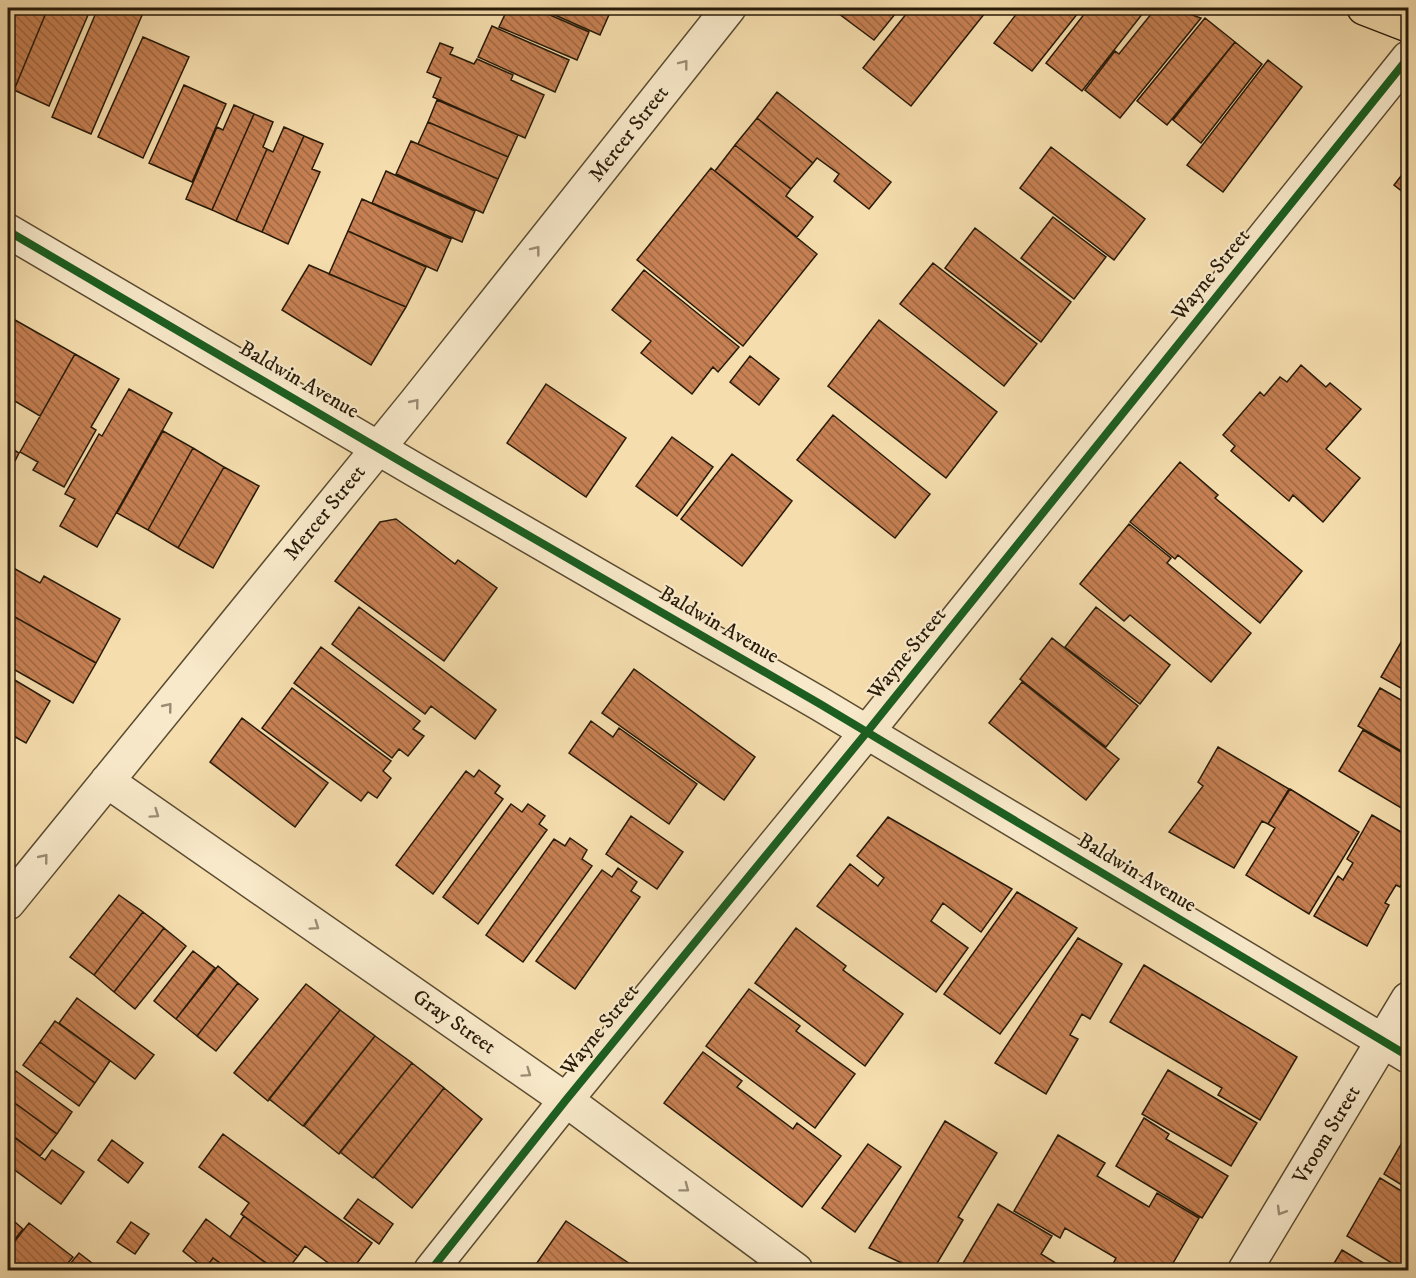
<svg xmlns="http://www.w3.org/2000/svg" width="1416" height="1278" font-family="'IM FELL DW Pica',serif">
<defs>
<pattern id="building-back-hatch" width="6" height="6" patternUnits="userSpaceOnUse" patternTransform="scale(1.5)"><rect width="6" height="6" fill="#c68053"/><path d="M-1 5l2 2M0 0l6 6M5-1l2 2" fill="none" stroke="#a16843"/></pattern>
</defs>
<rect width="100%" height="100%" fill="#f5ddad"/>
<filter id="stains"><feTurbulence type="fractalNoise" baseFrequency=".00333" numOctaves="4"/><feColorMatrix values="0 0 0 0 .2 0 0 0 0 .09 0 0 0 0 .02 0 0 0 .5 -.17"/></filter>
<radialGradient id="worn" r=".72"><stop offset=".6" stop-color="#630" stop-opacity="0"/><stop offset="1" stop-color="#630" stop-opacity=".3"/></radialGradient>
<path fill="url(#building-back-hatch)" stroke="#271a08" stroke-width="1.5" d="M10 8H48L14 90 8 88V13Z
M48 8H91L49 106 14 90Z
M98 8H131L143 13 91 134 52 117Z
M508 8H534L589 32 577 60 499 27Z
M539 8H612L600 35Z
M831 8H900L874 40Z
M911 8H916L919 10 921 8H989L911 106 863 68Z
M1021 8H1082L1032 71 994 43Z
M1089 8H1147L1082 91 1046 63Z
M1156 8H1172L1201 18 1120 118 1085 90 1115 51 1119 54Z
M1205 18 1235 42 1167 125 1137 101Z
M492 26 569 60 555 92 478 57Z
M143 37 189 57 143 158 98 137Z
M1235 42 1262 64 1201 143 1173 120Z
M440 43 453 48 450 54 474 64 477 59 513 75 511 80 544 95 525 138 433 97 441 78 427 72Z
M1268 60 1302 87 1223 192 1187 165Z
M184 85 226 104 192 182 149 163Z
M777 92 891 182 869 209 834 181 839 174 817 158 813 163 757 118Z
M437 100 518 135 508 157 428 122Z
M234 105 254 114 212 210 186 199 217 127 223 130Z
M254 114 273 122 263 147 267 149 236 221 212 210Z
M757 118 813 163 791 189 735 145Z
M428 122 508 157 498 179 418 144Z
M284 127 304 136 262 232 236 221 267 149 273 152Z
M304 136 323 144 312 169 320 172 288 244 262 232Z
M411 141 498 179 483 213 396 174Z
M735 145 791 189 786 196 813 217 797 237 715 171Z
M1051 147 1145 219 1114 260 1020 188Z
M1408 167V196L1394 185Z
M711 168 817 254 743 346 637 260Z
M386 171 475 211 462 242 372 203Z
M362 199 451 239 437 271 348 231Z
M1053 217 1106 257 1074 299 1021 258Z
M975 228 1071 302 1041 342 945 268Z
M348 231 426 267 406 307 329 274Z
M933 263 1037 344 1004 386 900 304Z
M309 265 406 307 371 365 282 310Z
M644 270 739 347 718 372 713 367 692 394 641 353 651 341 612 310Z
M8 316 75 354 40 416 8 397Z
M879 320 997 412 946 478 828 386Z
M75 354 119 379 91 427 96 430 64 487 33 470 38 462 20 452Z
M750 356 779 379 759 405 730 382Z
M1301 365 1326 387 1330 383 1361 409 1326 449 1360 478 1323 522 1293 495 1289 501 1231 451 1235 446 1223 435 1260 392 1264 396 1280 377 1287 382Z
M546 384 626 438 586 497 507 443Z
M129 389 172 413 97 547 60 526 75 499 65 494 99 434 102 436Z
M833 415 930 494 895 538 797 460Z
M163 431 193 448 148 530 117 513Z
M672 437 713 467 677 516 636 486Z
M8 446 19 453 8 475Z
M193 448 224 467 178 548 148 530Z
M732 454 792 501 742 566 681 519Z
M1180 462 1218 495 1215 498 1302 571 1260 623 1178 555 1175 559 1130 522Z
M224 467 259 486 213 568 178 548Z
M396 519 455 564 458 560 497 588 444 661 335 581 380 522Z
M1129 524 1171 558 1167 563 1251 633 1211 682 1130 615 1124 621 1080 584Z
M8 565 40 583 44 576 120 619 96 663 8 613Z
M359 607 496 710 475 739 431 706 425 714 332 644Z
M1096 607 1170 665 1140 704 1065 647Z
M8 613 96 663 73 703 8 666V660L10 656 8 655Z
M1407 632 1408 633V692L1381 677Z
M1052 638 1138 706 1106 747 1020 679Z
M321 647 420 721 413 729 424 736 408 756 399 749 392 758 294 683Z
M634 669 755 757 724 800 602 713Z
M8 676 50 701 26 743 8 733Z
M1022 682 1119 759 1086 800 989 723Z
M292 688 391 761 383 771 391 778 377 798 368 792 361 801 262 728Z
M1380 688 1408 704V755L1358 726Z
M242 718 328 783 295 827 210 762Z
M591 721 613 737 619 728 697 784 669 824 569 753Z
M1363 730 1408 756V812L1339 771Z
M1218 747 1289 789 1268 824 1262 821 1234 868 1169 832 1203 786 1198 782Z
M479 770 500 786 495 793 503 799 433 894 396 865 466 771 474 777Z
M1290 789 1359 832 1309 914 1246 875 1275 828 1268 824Z
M511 804 522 812 528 804 545 816 539 824 547 830 478 924 443 897Z
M1372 815 1408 836V872L1400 887 1396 885 1385 903 1389 905 1367 946 1314 916 1338 876 1343 880 1353 863 1347 859Z
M631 816 683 852 657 889 606 854Z
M888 817 1012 889 981 932 943 903 931 921 968 948 936 992 817 906 850 864 878 886 884 878 857 856Z
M570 838 587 850 582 859 592 866 523 962 486 935 554 839 565 846Z
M618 868 637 882 631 891 640 897 575 989 536 961 602 870 612 877Z
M1017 892 1077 928 1000 1034 944 994Z
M119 895 143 912 94 975 70 957Z
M143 912 164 928 114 992 94 975Z
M164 928 186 946 135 1009 114 992Z
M796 928 846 966 843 970 903 1014 865 1066 755 983Z
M1078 938 1122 964 1090 1019 1082 1014 1070 1035 1078 1039 1046 1094 995 1063Z
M193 951 215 968 176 1019 154 1001Z
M1144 965 1297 1057 1260 1120 1218 1095 1222 1088 1110 1022Z
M218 966 238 983 197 1036 176 1019Z
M238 983 258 999 216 1051 197 1036Z
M306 984 340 1010 268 1101 234 1073Z
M749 989 800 1026 796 1031 855 1074 815 1128 706 1046Z
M77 998 154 1055 135 1079 59 1023Z
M340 1010 375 1036 303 1126 269 1099Z
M55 1021 110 1061 95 1083 40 1042Z
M375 1036 412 1063 339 1154 304 1126Z
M40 1042 95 1083 79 1106 23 1065Z
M703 1052 742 1081 737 1087 793 1129 797 1123 841 1156 802 1207 664 1103Z
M412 1063 444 1088 373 1178 340 1152Z
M1168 1070 1257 1123 1231 1166 1142 1114Z
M16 1071 72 1112 57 1134 8 1098V1083Z
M444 1088 482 1119 412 1208 374 1177Z
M8 1098 57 1134 40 1156 8 1132Z
M1144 1118 1169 1134 1166 1139 1228 1176 1202 1218 1116 1166Z
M945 1121 997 1153 958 1217 963 1220 933 1270H917L869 1248Z
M1408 1132V1189L1384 1174Z
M8 1133 45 1160 52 1150 84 1172 61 1204 8 1165Z
M223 1134 372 1243 352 1270H338L305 1246 298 1256 241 1214 249 1203 199 1167Z
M1058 1135 1105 1163 1097 1176 1149 1207 1157 1193 1199 1218 1169 1270H1115L1111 1268 1116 1258 1065 1228 1060 1238 1014 1211Z
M112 1140 143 1163 128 1183 98 1160Z
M868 1144 901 1167 855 1232 822 1208Z
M1380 1178 1408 1195V1264L1405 1261 1400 1268 1347 1236Z
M358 1199 393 1224 379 1244 344 1218Z
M998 1204 1052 1236 1041 1254 1062 1267 1065 1264 1076 1270H959Z
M8 1216 23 1229 8 1248Z
M244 1216 298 1256 287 1270H276L230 1237Z
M206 1219 230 1237 276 1270H230L213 1258 205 1269 183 1251Z
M566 1221 630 1264 626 1270H532Z
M131 1222 149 1234 135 1254 117 1242Z
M29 1223 73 1257 62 1270H8V1250Z
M1342 1250 1375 1270H1330Z
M79 1253 101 1270H65Z
M213 1258 230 1270H204Z"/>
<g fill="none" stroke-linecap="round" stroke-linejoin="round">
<defs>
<path id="minor" d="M8 231 417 471 820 704 1408 1056
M107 781 566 1100 796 1270
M8 903 415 403 729 8
M431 1270 566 1100 867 732 1408 58
M1245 1270 1408 999"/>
<path id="major" d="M1364 8 1408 25"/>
</defs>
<use href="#minor" stroke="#5a4b31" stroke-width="36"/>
<use href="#major" stroke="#271a08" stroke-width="36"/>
<use href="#minor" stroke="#f8e9ca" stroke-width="33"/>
<use href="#major" stroke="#f5ddad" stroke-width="33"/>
<defs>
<path id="cycleway" d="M8 231 417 471 820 704 1408 1056
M431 1270 566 1100 867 732 1408 58"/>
</defs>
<use href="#cycleway" stroke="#f8e9ca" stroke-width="11"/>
<use href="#cycleway" stroke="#1b5e20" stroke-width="8"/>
</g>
<defs><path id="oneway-chevron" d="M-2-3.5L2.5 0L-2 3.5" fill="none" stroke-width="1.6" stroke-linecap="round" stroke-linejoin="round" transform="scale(1.5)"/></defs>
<g stroke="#9a8c73">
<use href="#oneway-chevron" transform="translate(684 64) rotate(-52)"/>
<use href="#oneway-chevron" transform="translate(536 250) rotate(-52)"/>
<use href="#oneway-chevron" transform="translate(415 403) rotate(-51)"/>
<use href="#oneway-chevron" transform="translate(168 707) rotate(-51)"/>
<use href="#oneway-chevron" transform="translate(155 814) rotate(35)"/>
<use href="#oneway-chevron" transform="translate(44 858) rotate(-51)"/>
<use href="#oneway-chevron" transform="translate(315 926) rotate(35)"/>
<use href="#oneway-chevron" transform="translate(527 1073) rotate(35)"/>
<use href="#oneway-chevron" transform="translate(685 1188) rotate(37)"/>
<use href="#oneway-chevron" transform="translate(1281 1211) rotate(121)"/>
</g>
<g text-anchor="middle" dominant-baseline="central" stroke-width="4.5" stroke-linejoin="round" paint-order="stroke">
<g font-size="21" fill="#271a08" stroke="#f8e9ca">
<text transform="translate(629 134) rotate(-52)">Mercer Street</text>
<text transform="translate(1211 275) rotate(-51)">Wayne Street</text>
<text transform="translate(299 380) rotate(30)">Baldwin Avenue</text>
<text transform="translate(325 513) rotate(-51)">Mercer Street</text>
<text transform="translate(719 625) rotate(30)">Baldwin Avenue</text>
<text transform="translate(907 654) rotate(-51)">Wayne Street</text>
<text transform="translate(1137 873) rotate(31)">Baldwin Avenue</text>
<text transform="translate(454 1022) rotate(35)">Gray Street</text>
<text transform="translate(600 1030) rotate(-51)">Wayne Street</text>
<text transform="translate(1327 1135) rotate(-59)">Vroom Street</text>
</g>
</g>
<rect width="1416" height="1278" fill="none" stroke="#f5ddad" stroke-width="30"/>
<rect x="9" y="9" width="1398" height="1260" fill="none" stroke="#271a08" stroke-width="3"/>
<rect x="15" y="15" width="1386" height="1248" fill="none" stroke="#271a08" stroke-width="1.5"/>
<rect width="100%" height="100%" filter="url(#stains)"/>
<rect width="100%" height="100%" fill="url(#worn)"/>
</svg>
